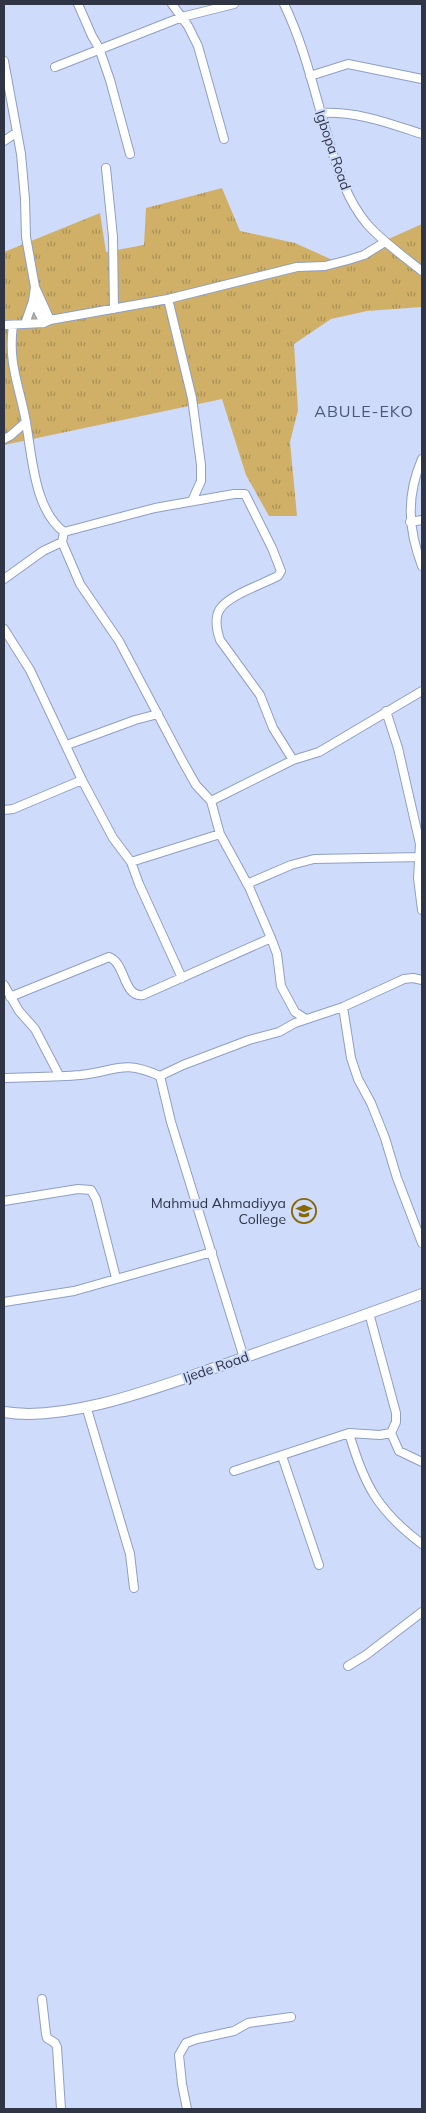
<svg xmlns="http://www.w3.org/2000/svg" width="426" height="2113" font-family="Mulish,sans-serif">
<defs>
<pattern id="grass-tufts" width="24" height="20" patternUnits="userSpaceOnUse" patternTransform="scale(1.25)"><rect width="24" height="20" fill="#cfb066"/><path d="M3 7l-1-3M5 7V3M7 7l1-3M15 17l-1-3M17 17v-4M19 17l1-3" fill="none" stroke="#a89056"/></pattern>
</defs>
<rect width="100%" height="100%" fill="#cedbfb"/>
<path fill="url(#grass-tufts)" d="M222 188 240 231 295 243 337 262 422 224V307L367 311 331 319 294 344 298 410 290 442 297 516H269L246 475 222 399 4 445V252L100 213 106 252 144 245 146 208Z"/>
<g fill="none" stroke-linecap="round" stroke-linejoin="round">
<defs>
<path id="minor" d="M78 4 92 36 99 48 110 80 130 154
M172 4 188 26 198 46 224 139
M284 4C305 47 315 95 329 141 338 171 347 200 367 224 383 242 403 256 422 271
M4 61 21 154 25 199 26 237 35 287 50 320
M55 67 182 17 234 4
M310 76 348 64 422 79
M320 113C357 111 388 123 422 134
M4 141 17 132
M106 168 113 237 114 309
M35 287 33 301 44 323
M168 299 192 398 201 465V481L192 501
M25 324 33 301
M4 325 44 323 50 320 168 299 297 267 325 266 348 260 364 255 385 242
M13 325C8 362 18 382 25 417 32 452 33 509 64 532
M4 439 10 436 26 422
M422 459C406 496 408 529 422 566
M410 522 422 520
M64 532 62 542 80 584 119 641 183 762 196 785 211 801 220 834 249 887 271 938 277 954 281 986 295 1012 306 1019
M64 532 155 508 234 494H245L272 548 281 571 278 576C263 584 229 595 220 609 214 618 217 631 220 640L260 695 273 728 293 760
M4 579 43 551 62 542
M4 629 30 670 82 780 113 838 131 862 139 884 182 978
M386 711 398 748 420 844 418 878 422 910
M67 745 135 720 158 714
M211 801 293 760 319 752 422 691
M4 810 13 809 82 780
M131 862 220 834
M247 884 291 865 314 859 422 857
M4 985 19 1011 35 1029 59 1075
M10 997 109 957C126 963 123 998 143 995L271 938
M343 1007 351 1058 358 1079 371 1103 385 1138 397 1178 422 1243
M160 1076 171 1122 244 1358
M4 1078C29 1077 56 1077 81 1075 117 1071 122 1059 160 1076L183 1065 249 1040 279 1032 295 1023 343 1007 404 979 413 978 422 980
M4 1201 78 1189 91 1190 96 1199 116 1278
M4 1302 74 1291 212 1252
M86 1406 130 1554 134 1588
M349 1433C364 1485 378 1511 422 1544
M391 1433 399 1451 422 1462
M282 1456 319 1565
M234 1471 349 1433 380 1435 391 1433 396 1422V1413L369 1313
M348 1666 366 1655 422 1612
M42 1999 46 2034 47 2038 55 2043 57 2047 61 2109
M187 2109 182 2084 179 2055 186 2043 197 2039 234 2031 248 2023 291 2017"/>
<path id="major" d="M4 1412C70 1423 166 1384 229 1363 293 1340 358 1318 422 1294"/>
</defs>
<use href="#minor" stroke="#8f9ec4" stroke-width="10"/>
<use href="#major" stroke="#8f9ec4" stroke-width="12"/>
<use href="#minor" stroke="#fff" stroke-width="8"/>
<use href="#major" stroke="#fff" stroke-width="10"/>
</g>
<defs>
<symbol id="school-ring" viewBox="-11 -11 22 22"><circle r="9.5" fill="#cedbfb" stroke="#886804" stroke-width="1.5"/><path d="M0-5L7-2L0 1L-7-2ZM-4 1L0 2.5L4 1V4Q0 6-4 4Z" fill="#886804"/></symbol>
</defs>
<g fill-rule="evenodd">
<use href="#school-ring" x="290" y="1197" width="28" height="28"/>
</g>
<g text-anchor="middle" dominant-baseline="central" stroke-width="4.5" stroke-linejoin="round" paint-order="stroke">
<g font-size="14" fill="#2f3545" stroke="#cedbfb">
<text transform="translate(333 150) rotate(71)">Igbopa Road</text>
<text transform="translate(216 1367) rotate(-19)">Ijede Road</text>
</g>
<g font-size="14" fill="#2f3545" stroke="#cedbfb" text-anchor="end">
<text x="286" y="1203">Mahmud Ahmadiyya<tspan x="286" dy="16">College</tspan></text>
</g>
<g font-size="16" letter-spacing="1" fill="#485677" stroke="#cedbfb">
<text x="364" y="411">ABULE-EKO</text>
</g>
</g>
<rect width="426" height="2113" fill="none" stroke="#2f3545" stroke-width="10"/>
</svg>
